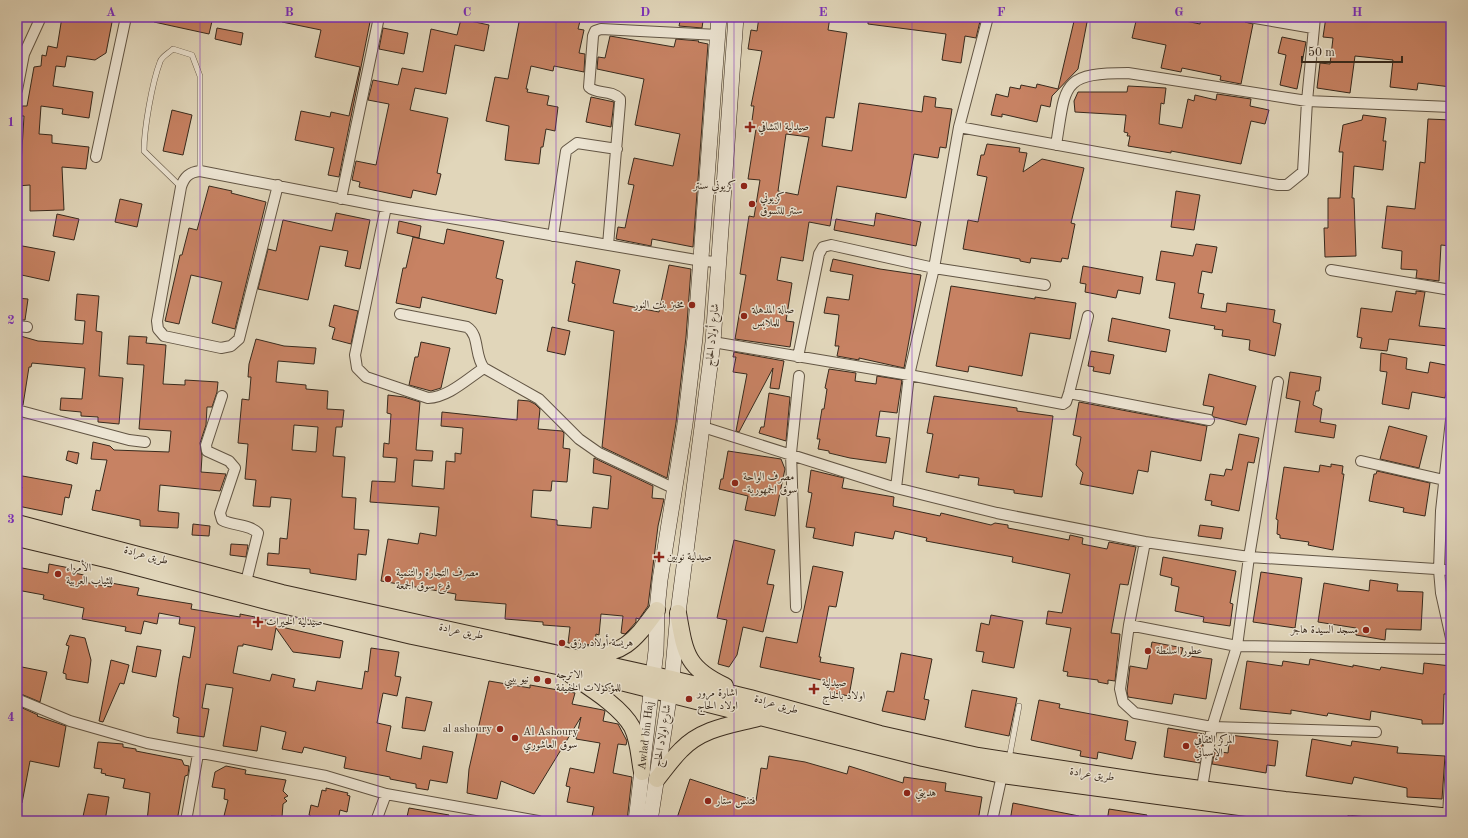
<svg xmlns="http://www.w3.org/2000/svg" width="1468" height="838" font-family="'Old Standard TT',Amiri,serif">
<rect width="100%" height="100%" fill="#e1d6ba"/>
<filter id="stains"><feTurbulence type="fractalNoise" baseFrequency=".005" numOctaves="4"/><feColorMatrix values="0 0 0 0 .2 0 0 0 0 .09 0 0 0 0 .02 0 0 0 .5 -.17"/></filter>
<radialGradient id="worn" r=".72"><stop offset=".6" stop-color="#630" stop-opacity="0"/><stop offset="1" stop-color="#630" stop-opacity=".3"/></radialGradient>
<path fill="#c78263" stroke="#382a1d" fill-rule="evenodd" d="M62 17H113L106 53 95 60 67 56 65 67 56 66 53 86 93 92 89 118 62 114 63 109 41 106 39 134 52 135V143L89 147 86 169 62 167 64 210 30 211V185L17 186V165H21L24 116H21L22 106H27L34 67 41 66 42 55 46 56 48 46 57 48Z
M155 17H213L209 34 154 22Z
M282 17H371L339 177 328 175 334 148 295 140 301 111 330 117 331 112 349 116 360 67 315 57 321 30 282 22Z
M520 17H581L578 29 584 30 579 53 585 54 584 72 554 66 553 71 531 66 526 89H528L527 92 549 96 547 105 558 107 555 131 546 129 543 147H541L539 164 505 160 509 126 486 121 495 77 508 79Z
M681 17 703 21 702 28 679 26Z
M759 17H830L828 30 847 33 834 118 826 117 822 146 852 151 859 103 922 112 924 96 936 98 935 107 952 109 946 148 940 147 938 158 914 154 906 198 837 186 830 226 809 222 803 261 781 257 777 280 792 283 786 321 794 322 790 347 735 339 746 275 740 274 749 216 754 217 760 180 748 179 756 129 751 128 754 106H751L762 51 748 49 751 30 757 31ZM786 134 809 137 798 195 778 191Z
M868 17H981L976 38 965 36 961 63 942 60 946 34 868 24Z
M1075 17H1088L1078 69 1052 96 1050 107 1041 105 1037 122 1002 114V117L991 115 996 94 1008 97 1010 87 1020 89 1021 85 1036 88 1037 84 1058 89Z
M1137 17H1152L1171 21V18L1200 24 1201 17 1225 21 1226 17H1234L1243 19 1245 22 1253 24 1241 84 1220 80 1221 76 1182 68 1181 72 1161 68 1166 45 1132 38Z
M1326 17H1451V87L1418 83 1417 90 1390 87 1393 60 1355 56 1350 93 1317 88 1320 63 1330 64 1333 38 1323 37Z
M461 19 489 25 484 51 455 45 446 94 415 88 410 110 448 118 437 173 441 174 436 195 413 190 411 198 359 187 360 182 352 180 356 161 376 165 389 104 368 100 373 80 398 85 402 68 423 72 431 29 457 35Z
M217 28 243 33 241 45 215 39Z
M383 28 408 33 404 54 379 49Z
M610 36 674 47 676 39 699 41 698 42 708 44 693 247 652 239 651 246 616 239 618 227 625 228 634 185 628 184 634 158 673 166 680 134 635 125 644 79 597 69 598 57 605 58Z
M1282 37 1306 42 1297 89 1280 85 1286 55 1278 53Z
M1128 86 1166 88 1164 104 1161 103 1159 124 1182 128 1188 99 1194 101 1195 95 1216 100 1217 94 1251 99 1250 106 1269 110 1265 124 1251 121 1241 164 1171 151V153L1128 146 1130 136H1127L1128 133 1124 132 1126 115 1075 112 1074 101 1078 92H1127Z
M591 97 614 102 611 127 586 122Z
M172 110 192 115 183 155 163 151Z
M1363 115 1386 118 1383 141H1386L1383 170 1354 166 1352 198H1354L1356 256 1325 257 1324 228H1328V198H1340L1343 152H1339L1343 125 1362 120Z
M1428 119 1451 120V168L1447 208H1451V246L1441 245 1439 281 1416 278 1417 270 1401 269 1402 251 1382 248 1387 206 1415 209 1420 162 1425 163Z
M987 144 1020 148 1019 152 1027 153 1023 172 1042 159 1084 168 1071 223 1075 224 1068 259 1062 258 1061 262 1031 258 1030 263 1020 261V259L963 249 968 220 978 222 987 177 977 175 981 155H984Z
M209 186 232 191 231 193 266 202 235 329 212 323 222 282 191 275 179 324 165 321 180 255H182L189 228 197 230Z
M1176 191 1200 195 1194 230 1171 227Z
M120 199 142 204 137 227 115 222Z
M336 213 370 220 360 269 345 266 348 251 320 246 308 300 258 289 268 249 276 251 283 220 332 231Z
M876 213 921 222 916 246 834 230 836 219 874 226Z
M57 214 79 219 74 240 53 236Z
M399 221 421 226 419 238 397 233Z
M447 229 504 241 496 278 503 280 496 314 422 297 420 308 396 303 403 268H406L413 237 444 244Z
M1196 244 1217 247 1212 273 1202 271 1198 293 1204 294 1201 308 1226 312 1227 303 1275 310 1273 322 1281 324 1275 356 1249 350 1250 340 1222 336 1223 330 1214 329 1215 326 1169 318 1175 283 1156 280 1161 251 1193 256Z
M17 245 55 252 49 281 17 274Z
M833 259 880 269 921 275 904 368 859 358V360L837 356 839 346H835L839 315 824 313 827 297 849 300 853 275 830 271Z
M576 261 620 270 613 303 659 312 669 265 691 269 686 337 676 423 667 478 602 447 614 331 568 321 575 284 572 283Z
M1083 266 1143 277 1140 294 1118 290 1116 298 1085 292 1086 284 1080 283Z
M951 286 1035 299V297L1076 303 1070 339 1030 333 1022 376 969 366 968 372 936 366Z
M1396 291 1416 294V291L1425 292 1419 326 1450 329 1448 346 1389 339 1387 351 1360 348 1362 338 1357 337 1361 308 1392 312Z
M77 294 99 296 96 331 102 332 99 376 123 378 119 424 98 422V417L81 416V412L60 410 61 398 82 399 85 368 32 363 31 367H29L23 405 17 404V335L38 341 83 344 85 321 75 320Z
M17 298 28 299 25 320H17Z
M334 305 358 311 351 344 332 339 335 328 329 326Z
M1112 318 1170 330 1166 352 1108 341Z
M552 327 570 331 565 355 547 351Z
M129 336 147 337 146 343 166 345 163 384 185 385V380L218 382 217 392 212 407H207L206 425 200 443 202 456 201 472 226 474 220 491 160 485 158 511 179 513 178 528 140 526V520L92 510 96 490 100 491 107 460 91 459 93 442 110 446 114 450 169 452 171 431 139 429 144 365 127 364Z
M256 339 284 346 316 348 314 364 278 361 276 382 306 385V389L328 391 327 409 344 410 342 427H336L333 456 345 457 342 497 356 498 354 529 369 530 366 555 358 554 356 580 310 573V569L267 565 268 553 279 554 280 538 287 539 291 499 271 497 270 507 253 506 256 480 245 479 248 444 238 443 242 399 249 400 251 377H248L249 364ZM294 425 318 427 316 452 292 450Z
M421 342 450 348 441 388 431 391 409 385 415 357H418Z
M1091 351 1114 355 1110 374 1093 371 1094 367 1088 366Z
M734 352 784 361 779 389 770 388 773 368 739 432 736 431 747 374 733 372 736 357H733Z
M1381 353 1407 358 1406 369 1428 373 1430 362 1451 366 1445 398 1412 392 1409 409 1382 404 1387 372 1380 371Z
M829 369 856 373 855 381 876 384 877 376 902 380 897 413 880 411 876 436 890 438 886 463 850 458 829 453V451L818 449 820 439H817L822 409H824L827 389 825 388Z
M1290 372 1321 377 1319 391H1316L1313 405 1322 409 1320 422 1336 425 1334 438 1295 432 1300 401 1286 398Z
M1209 374 1256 386 1246 425 1214 417 1212 415 1214 407 1203 405Z
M769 393 790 397 786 441 759 433 761 427H764Z
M388 395 404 397 420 402 416 450 433 451 432 461 414 460 412 486 444 489 446 461 455 462V453L461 454 463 428 441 426 442 412 517 420 518 400 529 401 535 404 540 409 538 429 562 431 564 433 563 448 570 449 567 482 552 481 551 491 533 490 531 517 557 520V525L591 528 593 507 608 509 611 476 593 473 594 458 653 486 652 498 664 499 658 526 648 606 639 619 636 618V622L629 630 625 634 621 633 623 616 601 614 599 635 596 634 595 645 568 643 570 627 543 625V622L505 619 506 604 455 600 456 594 381 581 388 539 418 544 420 533 436 536 439 507 370 502 372 481 395 482 397 458 383 457 384 443 389 444 391 414 387 413Z
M934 396 1017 408V411L1053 416 1042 497 1014 493V490L978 485 979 478 959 475V478L926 472 933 434 927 433Z
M1079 402 1207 426 1201 461 1151 451 1148 472 1138 470 1133 494 1080 484 1083 473 1076 465 1081 437 1073 435Z
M1389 426 1427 436 1419 468 1380 459Z
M1239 434 1259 438 1254 463 1248 462 1239 511 1211 505 1212 501 1205 500 1210 474 1224 476 1226 469 1232 470Z
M68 451 79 453 77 464 66 460Z
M728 451 781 459 785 469 775 516 745 510 748 496 719 489 721 479H723Z
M1331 464 1343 466 1342 474H1344L1333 550 1308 545 1309 542 1280 538V535L1277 534 1278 520 1276 519 1284 467 1319 472 1320 465 1331 467Z
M811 470 844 478 842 488 894 497 893 506 940 516 941 513 991 525 995 523 1008 525V528L1069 540 1070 535 1083 538 1082 544 1107 549 1109 542 1136 547 1128 585 1120 584 1111 633 1120 634 1115 681 1108 680V684L1098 682V680L1067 676 1068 672 1063 671 1071 628 1046 624 1048 611 1062 613 1070 574 1012 562 1013 557 926 541 927 538 895 531 893 539 855 532 853 546 813 538 815 528 806 527 812 493 808 492Z
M1377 471 1430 483 1425 516 1403 512 1404 508 1369 501 1374 474H1376Z
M17 475 72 485 69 498 65 497 62 515 18 506 22 487H17Z
M193 524 210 526 209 536 192 535Z
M1200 525 1223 528 1221 539 1198 536Z
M734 540 775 550 767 584 774 585 763 632 743 627 737 655 729 667 718 664 727 620 717 618Z
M231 544 248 545 246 557 230 555Z
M1163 557 1236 571 1230 603 1233 604 1230 626 1203 622 1204 617 1175 611 1179 587 1171 585 1172 578 1160 575Z
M49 564 75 569 74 573 84 575 83 582 111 587V583L139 588 137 595 192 604 191 609 240 617V614L255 617V618L277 622V626L343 641 340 658 293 652 276 628 272 650 243 644V646H238L233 673 270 681 272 674 295 679 293 687 315 691 317 681 362 689 365 671 368 672 371 648 399 652 395 676 401 677 397 696 383 693 377 723 391 726 386 751 421 759 423 746 453 752 447 783 430 780 428 790 416 788V784L390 779V777L344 768 346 757 304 747 302 753 282 749 286 732 261 726 257 751 223 746 233 688 206 684 202 708 209 709 204 737 177 733 179 718 173 716 179 678 183 656 190 658 195 627 179 624 180 617 159 613 157 624 144 621 141 634 125 631 126 627 82 619 84 608 43 599 44 595 17 590V567L48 573Z
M813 566 843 572 836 607 829 606 819 657H821L820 662 854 668 849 696 829 692 831 682 760 667 766 637 797 643Z
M1261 572 1302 578 1295 628 1253 622Z
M1370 580 1398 584 1397 591 1423 592 1421 630 1386 629 1385 640 1356 635V628L1318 622 1324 583 1369 591Z
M991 615 1023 621 1014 668 982 662 984 652 976 651 981 623 989 625Z
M70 635 85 638 91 660 88 683 66 679V674L63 673 69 646 66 645Z
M1152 642 1183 648 1181 655 1212 659 1206 699 1174 694 1172 704 1128 697 1127 691 1130 666 1147 669Z
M137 646 161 650 156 677 132 672Z
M901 653 932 659 924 699 929 700 925 720 882 711 887 691 894 692Z
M1310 659 1353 667V665L1380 670 1381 667 1423 674 1424 663 1451 666 1450 694H1444L1443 724H1422V720L1371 711 1370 720 1328 713 1327 716 1291 710V714L1240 709 1247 661 1282 666 1283 661 1309 665Z
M111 660 129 665 124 684 120 683 103 722 99 721Z
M17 666 47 672 40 702 21 694 20 686 17 685Z
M489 681 530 688V685L575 693 572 704 603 710 605 711 603 721 618 724 627 741 626 745 618 744 613 773 632 777 627 821H599L600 817 592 816 594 807 567 802 570 787 566 786 570 768 594 773 600 743 576 739 581 717 534 794 501 781 497 799 467 793 469 769Z
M972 690 1017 698 1009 736 965 727Z
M406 697 432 702 425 731 402 728Z
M1039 700 1060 704 1059 708 1128 721 1125 740 1136 742 1132 759 1098 752 1097 759 1080 756 1081 751 1031 740Z
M18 706 38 715 37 716 66 726 59 767 30 761 22 803H17Z
M1168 728 1204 734 1200 763 1164 757Z
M1230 735 1278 741 1275 766 1267 765 1266 773 1212 764 1215 751 1228 753Z
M1312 739 1351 746 1352 741 1398 747 1397 753 1445 756 1442 799 1407 797V788L1354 777 1352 784 1306 776Z
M98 742 123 744V747L136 749V751L182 760 184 765 189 766 188 775 185 776 177 821H147L150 793 123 788 125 779 105 775 106 774 101 773 102 769 94 768Z
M769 756 805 762 847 774 849 766 903 783 904 777 946 783 945 791 982 797 978 821H676L690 779 756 801 761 768 767 769Z
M226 766 246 770 245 774 286 780 283 791 288 796 284 798 287 801 283 804 282 817 271 816 270 819H267L266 820 253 817V820L241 818 240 821 223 820 228 800 224 799 225 789 212 787 215 772Z
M326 788 348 793 347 795 350 796 347 812 340 810 338 821H317L310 818 311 816 309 815 311 805 318 807 322 790 326 791Z
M88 794 109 797 105 821H82Z
M1013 803 1079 816 1078 821H1010Z
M409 808 449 815V821H406Z
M1109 809 1147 815 1146 821H1107Z"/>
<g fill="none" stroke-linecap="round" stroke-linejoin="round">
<defs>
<path id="lane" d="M181 187 144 151C144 129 152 83 160 62 161 57 169 53 173 49L192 55 200 76V171
M1009 759 1019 706"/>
<path id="street" d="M1249 17 1313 28
M17 90 24 54 41 17
M959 127 1278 185H1287L1303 172 1307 101 1315 17
M1056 145C1066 85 1060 73 1128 73L1307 101 1451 107
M96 157 126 17
M278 185 239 339 231 346 221 348 164 336 158 329 157 321 181 187C184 177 189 172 200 171L386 207 702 261 719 262
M341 199 379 17
M386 207 355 355 357 368 366 377 428 398C449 397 467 379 484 368
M553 236 566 151 577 143 617 149
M608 245 620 103V99C611 89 597 95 589 87L593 36 595 31 601 29 718 35
M1331 270 1451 290
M400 314 467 327C480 335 474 356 484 368L539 399 579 439 599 453 673 488
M17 326 27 327
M713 342 909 375 1063 404 1066 402 1069 393 1088 316
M798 357 819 254 823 247 831 245 934 268 1045 285
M1069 393 1209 420
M222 396 206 445 207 451 229 461 235 468 220 513 222 520C233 526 249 524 258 533L246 582
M17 410 129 440 145 442
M1451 420 1441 511 1439 570 1441 593 1451 638
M703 427 896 488 997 513 1145 542 1249 557 1451 570
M1361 461 1444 480
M896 488 909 375 934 268 959 127 988 17
M1145 542 1129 625 1120 689 1123 702 1135 713 1212 727 1376 732
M796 607 791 453 799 376
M1129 625 1237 646 1451 649
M17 699 70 721 147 743 326 776 386 794 538 821
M1202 788 1212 727 1237 646 1249 557 1278 382
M1249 810 1264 821
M1448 816 1451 762
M186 821 198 754
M376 821 386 794
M992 821 1002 775"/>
<g id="secondary">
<path id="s1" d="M636 821 656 651 657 610 660 580 685 424 695 338 719 17"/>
<path d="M650 821 672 679 678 613 713 342 736 17"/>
</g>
<path id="primary" d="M17 523 282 593 672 679 750 698 880 734 978 756 1155 783 1285 800 1451 817
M17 538 114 561 278 604 412 636 557 666 923 758 1002 775 1342 821
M678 613C685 653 686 668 725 686
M585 654C624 657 636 638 657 610
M565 671C585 685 620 705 632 727 639 741 639 757 642 772
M657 779C665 769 672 759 681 750 702 728 731 725 758 718"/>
</defs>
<use href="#lane" stroke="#625544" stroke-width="6"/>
<use href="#street" stroke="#625544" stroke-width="12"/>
<use href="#secondary" stroke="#382a1d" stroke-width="16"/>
<use href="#primary" stroke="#382a1d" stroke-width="18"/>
<use href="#lane" stroke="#ece4d2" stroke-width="5"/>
<use href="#street" stroke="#ece4d2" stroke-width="10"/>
<use href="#secondary" stroke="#ece4d2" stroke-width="15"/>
<use href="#primary" stroke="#e1d6ba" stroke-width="16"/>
</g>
<path fill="none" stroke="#7b2cbf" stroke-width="1" stroke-opacity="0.55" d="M200 17V821M378 17V821M556 17V821M734 17V821M912 17V821M1090 17V821M1268 17V821M17 220H1451M17 419H1451M17 618H1451"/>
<g fill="#8f2418" stroke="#ece4d2" stroke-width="1.5">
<path d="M748 121h4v4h4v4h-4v4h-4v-4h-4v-4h4z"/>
<circle cx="744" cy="186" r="4"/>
<circle cx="752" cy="204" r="4"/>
<circle cx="692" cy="305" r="4"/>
<circle cx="744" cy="316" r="4"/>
<circle cx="735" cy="483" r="4"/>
<path d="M657 551h4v4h4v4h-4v4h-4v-4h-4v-4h4z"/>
<circle cx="58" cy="574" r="4"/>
<circle cx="388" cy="579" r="4"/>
<path d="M256 616h4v4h4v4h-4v4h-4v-4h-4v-4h4z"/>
<circle cx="1366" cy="630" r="4"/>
<circle cx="562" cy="643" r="4"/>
<circle cx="1148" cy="651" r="4"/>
<circle cx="537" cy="679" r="4"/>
<circle cx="548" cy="681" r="4"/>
<path d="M812 683h4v4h4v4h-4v4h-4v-4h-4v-4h4z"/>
<circle cx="689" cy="699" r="4"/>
<circle cx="500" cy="729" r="4"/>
<circle cx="515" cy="738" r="4"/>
<circle cx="1186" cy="746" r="4"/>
<circle cx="907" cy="793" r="4"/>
<circle cx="708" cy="801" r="4"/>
</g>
<g text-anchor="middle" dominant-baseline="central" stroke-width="3" stroke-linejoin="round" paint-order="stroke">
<g font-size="11" fill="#382a1d" stroke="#ece4d2" text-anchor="start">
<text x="758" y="127">صيدلية التشافي</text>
<text x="736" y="186" text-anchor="end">كزيوني سنتر</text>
<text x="760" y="198">كزيوني<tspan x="760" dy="13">سنتر للتسوق</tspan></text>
<text x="684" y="305" text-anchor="end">مخبز بنت النور</text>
<text x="752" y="310">صالة المذهلة<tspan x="752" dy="13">للملابس</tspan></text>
<text x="743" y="477">مصرف الواحة<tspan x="743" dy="13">-سوق الجمهورية</tspan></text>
<text x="667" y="557">صيدلية نوبين</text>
<text x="66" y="568">الأمراء<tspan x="66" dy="13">للثياب العربية</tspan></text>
<text x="396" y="573">مصرف التجارة والتنمية<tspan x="396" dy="13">فرع سوق الجمعة</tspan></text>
<text x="266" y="622">صيدلية الخيرات</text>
<text x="1358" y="630" text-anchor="end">مسجد السيدة هاجر</text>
<text x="570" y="643">هريسة أولاد رزق</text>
<text x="1156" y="651">عطور اسلنطة</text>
<text x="556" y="675">الاترجه<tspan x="556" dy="13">للمؤكولات الخفيفة</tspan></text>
<text x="529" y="679" text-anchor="end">نيو بيبي</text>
<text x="822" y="683">صيدلية<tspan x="822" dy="13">اولاد بالحاج</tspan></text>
<text x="697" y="693">اشارة مرور<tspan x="697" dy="13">اولاد الحاج</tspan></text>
<text x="492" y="729" text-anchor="end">al ashoury</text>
<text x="523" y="732">Al Ashoury<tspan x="523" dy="13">سوق العاشوري</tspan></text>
<text x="1194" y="740">المركز الثقافي<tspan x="1194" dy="13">الإسباني</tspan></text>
<text x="915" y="793">هديتي</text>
<text x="716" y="801">فتنس ستار</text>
</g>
<g font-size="11" fill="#382a1d" stroke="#ece4d2">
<text transform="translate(713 335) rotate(-85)">شارع أولاد الحاج</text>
<text transform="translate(146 556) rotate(15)">طريق عرادة</text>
<text transform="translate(461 632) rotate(12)">طريق عرادة</text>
<text transform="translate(776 705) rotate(16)">طريق عرادة</text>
<text stroke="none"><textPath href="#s1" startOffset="86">Awlad bin Haj</textPath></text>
<text transform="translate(663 736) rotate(-81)">شارع اولاد الحاج</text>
<text transform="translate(1092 775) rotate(8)">طريق عرادة</text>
</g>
</g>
<rect width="1468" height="838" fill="none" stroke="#e1d6ba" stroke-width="44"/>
<path d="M1302 56v6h100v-6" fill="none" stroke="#382a1d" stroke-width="2"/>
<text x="1308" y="56" font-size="12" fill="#382a1d" stroke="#ece4d2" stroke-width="3" paint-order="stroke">50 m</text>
<rect x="22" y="22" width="1424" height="794" fill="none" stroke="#7b2cbf" stroke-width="1.5"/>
<g font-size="13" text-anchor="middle" font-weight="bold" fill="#7b2cbf">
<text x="111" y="16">A</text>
<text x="289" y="16">B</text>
<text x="467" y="16">C</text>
<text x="645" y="16">D</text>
<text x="823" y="16">E</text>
<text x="1001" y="16">F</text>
<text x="1179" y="16">G</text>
<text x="1357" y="16">H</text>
<text x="11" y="126">1</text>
<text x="11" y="324">2</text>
<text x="11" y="523">3</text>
<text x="11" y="721">4</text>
</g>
<rect width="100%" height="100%" filter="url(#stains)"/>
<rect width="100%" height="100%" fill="url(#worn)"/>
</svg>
